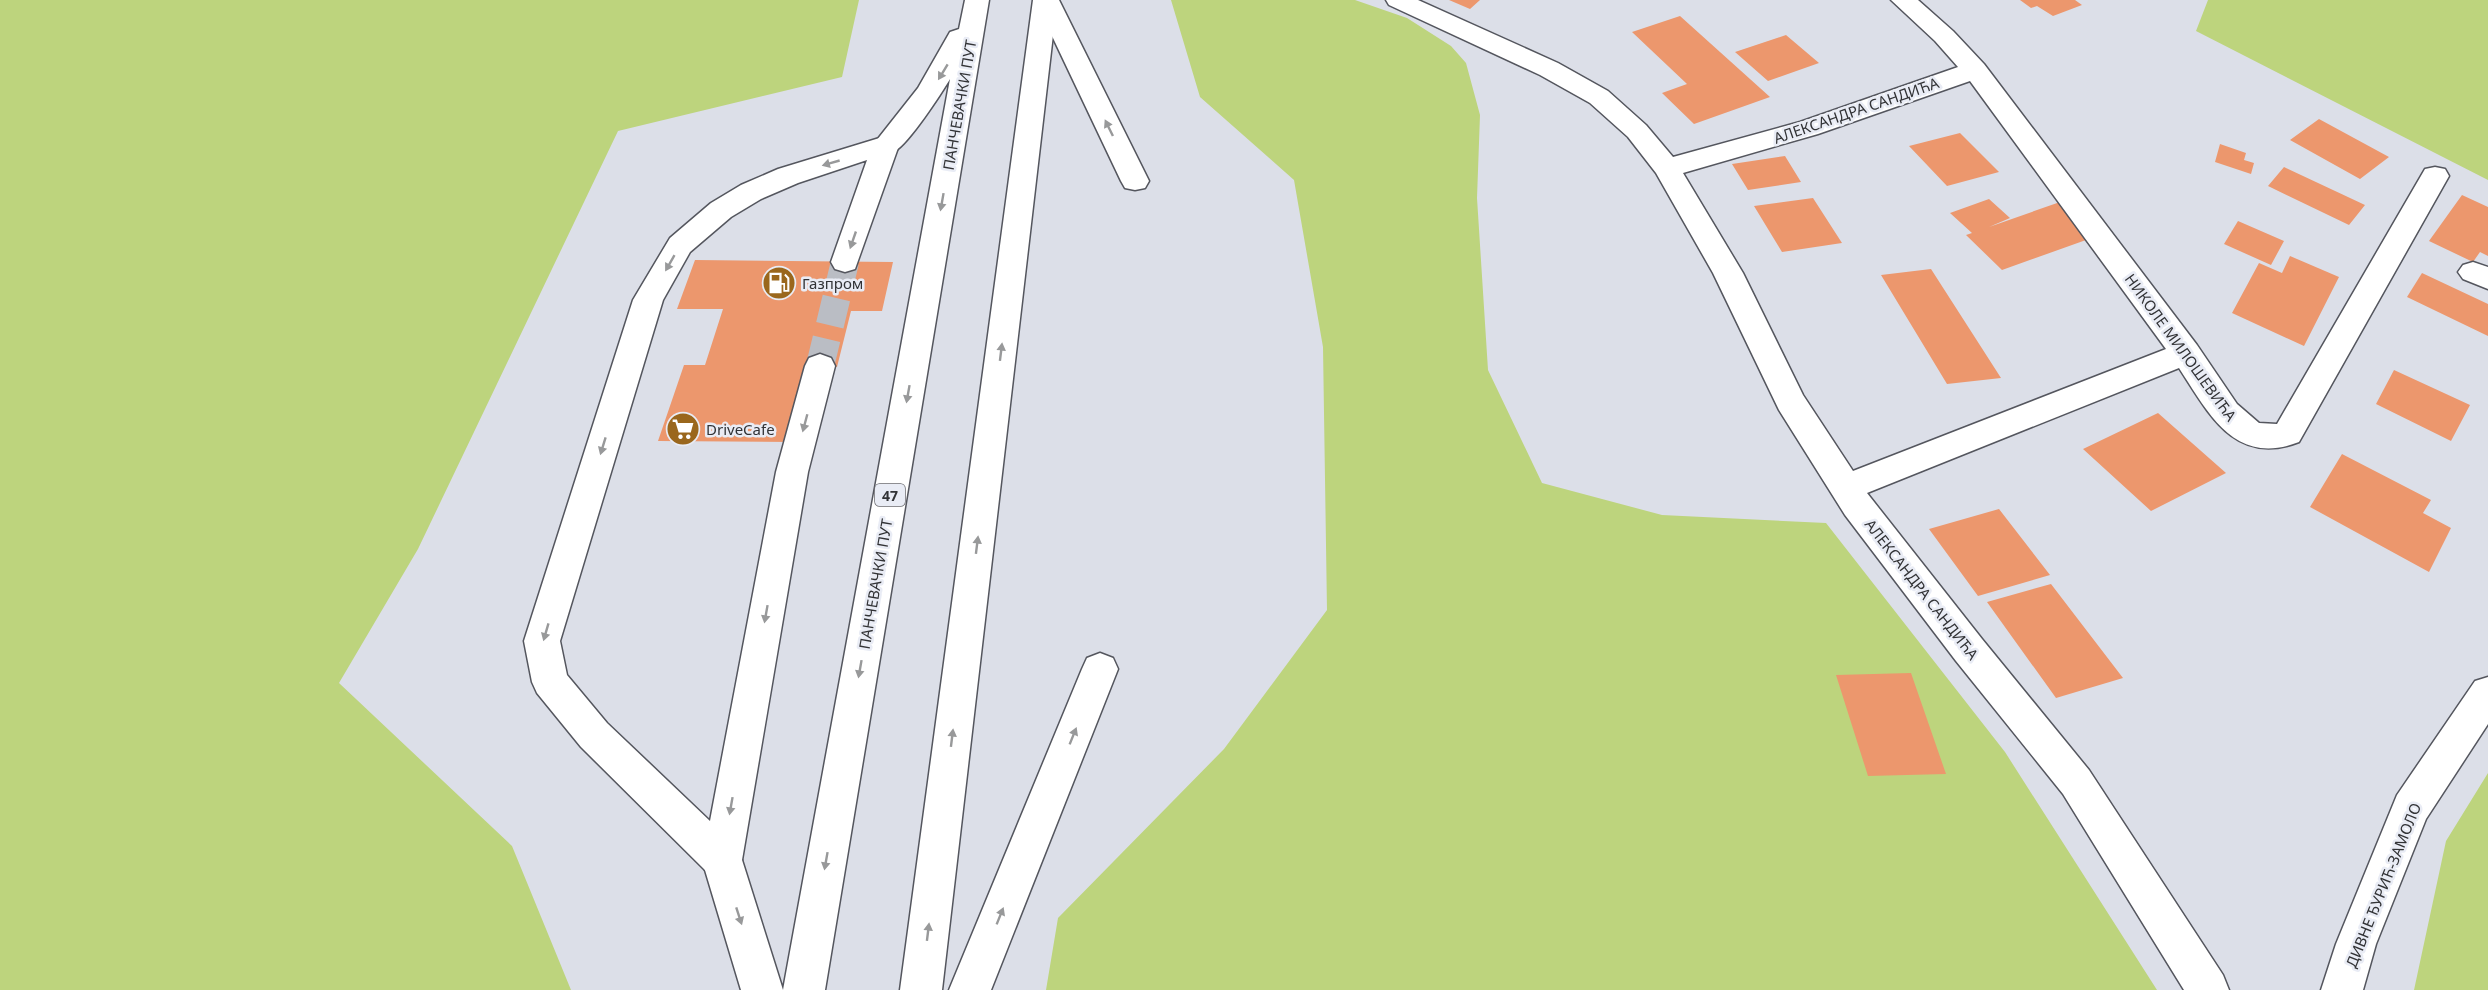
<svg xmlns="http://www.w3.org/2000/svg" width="2488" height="990" font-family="'Noto Sans',sans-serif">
<rect width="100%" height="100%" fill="#dcdfe8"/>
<path fill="#bdd47d" d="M0 0H859L842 77 618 131 418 549 339 683 512 846 571 990H0Z
M1171 0H1355L1407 18 1451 46 1466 63 1480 115 1477 198 1488 370 1542 483 1662 515 1826 523 2005 752 2157 990H1046L1058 918 1224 749 1327 610 1323 347 1294 180 1200 97Z
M2208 0H2488V180L2196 31Z
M2488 773V990H2414L2446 841Z"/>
<path fill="#ec976d" d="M1449 0H1480L1470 9Z
M2020 0H2075L2082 5 2053 16 2037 6 2031 8Z
M1680 16 1770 97 1694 124 1662 93 1687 84 1632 32Z
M1786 35 1819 63 1768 81 1735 52Z
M2319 119 2389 157 2360 179 2290 140Z
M1960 133 1999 172 1947 186 1909 146Z
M2220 144 2246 153 2244 160 2254 163 2251 174 2215 162Z
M1785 156 1801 182 1748 190 1732 164Z
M2284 167 2365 205 2349 225 2268 186Z
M2462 195 2488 207V256L2480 252 2473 262 2429 241Z
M1813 198 1842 243 1782 252 1754 206Z
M1989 199 2010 218 1989 227 2060 202 2086 240 2002 270 1966 235 1972 233 1950 213Z
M2238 221 2284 241 2271 265 2224 244Z
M2290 256 2339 277 2304 346 2232 313 2259 263 2282 273Z
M695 260 893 262 882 311H851L837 367 812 366 793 442 658 441 684 365H705L723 309H677Z
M1931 269 2001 378 1947 384 1881 275Z
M2422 273 2488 304V336L2407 297Z
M2394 370 2470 405 2451 441 2376 404Z
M2158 413 2226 473 2151 511 2083 449Z
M2342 454 2431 500 2423 513 2451 528 2429 572 2310 507Z
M1999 509 2050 575 1978 596 1929 529Z
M2051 584 2123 678 2056 698 1987 602Z
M1911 673 1946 774 1868 776 1836 675Z"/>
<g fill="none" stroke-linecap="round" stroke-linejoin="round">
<path stroke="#babdc4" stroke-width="28" stroke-dasharray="28 14" stroke-linecap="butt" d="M820 366 845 262"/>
<defs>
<path id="minor" d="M1035 0H1059L1149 181 1145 188 1135 190 1125 188 1121 181Z
M1386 0H1418L1558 63 1608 91 1646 125 1673 157 1800 122 1958 67 1935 41 1891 0H1918L1953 31 1984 64 2197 345 2237 404 2259 423 2277 424 2425 169 2435 167 2445 169 2449 176 2299 442C2235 467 2209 414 2179 368L1867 493 1982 639 2089 770 2223 975 2229 990H2184L2063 794 1956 661 1845 515 1779 410 1713 273 1656 173 1628 137 1590 103 1540 75 1389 5ZM1970 81 2166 349 1853 471 1803 395 1743 273 1683 173 1818 134Z
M886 136 896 139 899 145 855 269 845 272 835 269 831 262 867 160 798 183 761 199 731 217 690 252 663 300 560 641 567 675 607 723 710 821 776 472 805 366 809 358 820 354 831 358 835 366 808 472 742 860 736 873 722 879 708 873 581 747 537 693 532 682 524 641 633 300 670 238 711 203 741 185 778 169Z
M2473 262 2488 267V289L2463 279 2458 272 2463 265Z
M1100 653 1113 658 1118 669 991 990H949L1082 669 1087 658Z
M2488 677V724L2426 819 2376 944 2363 990H2321L2336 944 2397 795 2475 681Z"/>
<path id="major" d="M965 0H989L825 990H783L950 79C941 94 909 143 895 151 889 155 883 153 876 151L873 145 918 88 950 32 959 29Z
M1033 0H1057L942 990H900Z
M722 841 736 847 742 860 783 990H741L702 860 708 847Z"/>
</defs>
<use href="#minor" stroke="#54565e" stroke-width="3"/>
<use href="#major" stroke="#54565e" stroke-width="3"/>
<use href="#minor" fill="#fff" fill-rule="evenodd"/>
<use href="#major" fill="#fff" fill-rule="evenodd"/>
</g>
<defs><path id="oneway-solid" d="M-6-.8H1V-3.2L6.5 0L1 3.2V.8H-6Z" transform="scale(1.5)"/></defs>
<g fill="#98999a">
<use href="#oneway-solid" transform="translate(943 72) rotate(121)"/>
<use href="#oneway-solid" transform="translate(1109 128) rotate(-116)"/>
<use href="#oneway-solid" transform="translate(831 163) rotate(164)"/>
<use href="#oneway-solid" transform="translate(942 202) rotate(100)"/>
<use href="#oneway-solid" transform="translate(853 240) rotate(109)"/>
<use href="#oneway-solid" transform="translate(670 263) rotate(120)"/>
<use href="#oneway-solid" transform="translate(1001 352) rotate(-83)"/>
<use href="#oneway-solid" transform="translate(908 394) rotate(100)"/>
<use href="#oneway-solid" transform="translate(805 423) rotate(105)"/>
<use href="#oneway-solid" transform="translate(603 446) rotate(107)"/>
<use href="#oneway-solid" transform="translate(977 545) rotate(-83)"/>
<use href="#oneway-solid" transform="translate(766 614) rotate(100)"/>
<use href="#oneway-solid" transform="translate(546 632) rotate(106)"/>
<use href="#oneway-solid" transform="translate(860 669) rotate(100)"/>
<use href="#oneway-solid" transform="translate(1073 736) rotate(-68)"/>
<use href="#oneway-solid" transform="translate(952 738) rotate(-83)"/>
<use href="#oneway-solid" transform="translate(731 806) rotate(100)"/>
<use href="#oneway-solid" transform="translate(826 861) rotate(100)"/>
<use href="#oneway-solid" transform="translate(739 916) rotate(72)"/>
<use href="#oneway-solid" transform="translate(1000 916) rotate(-68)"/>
<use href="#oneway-solid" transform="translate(928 932) rotate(-83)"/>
</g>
<defs>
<symbol id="fuel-disc" viewBox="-11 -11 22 22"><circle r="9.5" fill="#9a671d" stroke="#e9ecf5"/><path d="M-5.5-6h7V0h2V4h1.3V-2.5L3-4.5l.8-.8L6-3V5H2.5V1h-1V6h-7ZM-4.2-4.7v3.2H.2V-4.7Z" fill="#fff"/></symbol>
<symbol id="supermarket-disc" viewBox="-11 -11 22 22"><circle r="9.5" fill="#9a671d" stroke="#e9ecf5"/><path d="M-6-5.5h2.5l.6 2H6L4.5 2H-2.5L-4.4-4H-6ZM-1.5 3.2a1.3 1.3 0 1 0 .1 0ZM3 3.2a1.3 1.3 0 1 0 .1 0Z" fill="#fff"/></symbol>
</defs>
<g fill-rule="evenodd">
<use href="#fuel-disc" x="760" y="264" width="38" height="38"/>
<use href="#supermarket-disc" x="664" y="410" width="38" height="38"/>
</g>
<g text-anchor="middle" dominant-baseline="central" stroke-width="5" stroke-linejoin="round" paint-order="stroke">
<rect fill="#e9ecf5" stroke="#696a6f" stroke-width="1.5" x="875" y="484" width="30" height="22" rx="4.5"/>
<g font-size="14" font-weight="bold" fill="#323336">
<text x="890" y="495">47</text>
</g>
<g font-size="15" fill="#323336" stroke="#e9ecf5">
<text transform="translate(959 105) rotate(-80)">ПАНЧЕВАЧКИ ПУТ</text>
<text transform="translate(1856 110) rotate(-19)">АЛЕКСАНДРА САНДИЋА</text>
<text transform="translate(2181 347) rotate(54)">НИКОЛЕ МИЛОШЕВИЋА</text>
<text transform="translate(875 584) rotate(-80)">ПАНЧЕВАЧКИ ПУТ</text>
<text transform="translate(1922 589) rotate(52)">АЛЕКСАНДРА САНДИЋА</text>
<text transform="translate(2383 885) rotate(-68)">ДИВНЕ ЂУРИЋ-ЗАМОЛО</text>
</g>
<g font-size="15" fill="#323336" stroke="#e9ecf5" text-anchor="start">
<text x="802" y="283">Газпром</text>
<text x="706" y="429">DriveCafe</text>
</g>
</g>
</svg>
